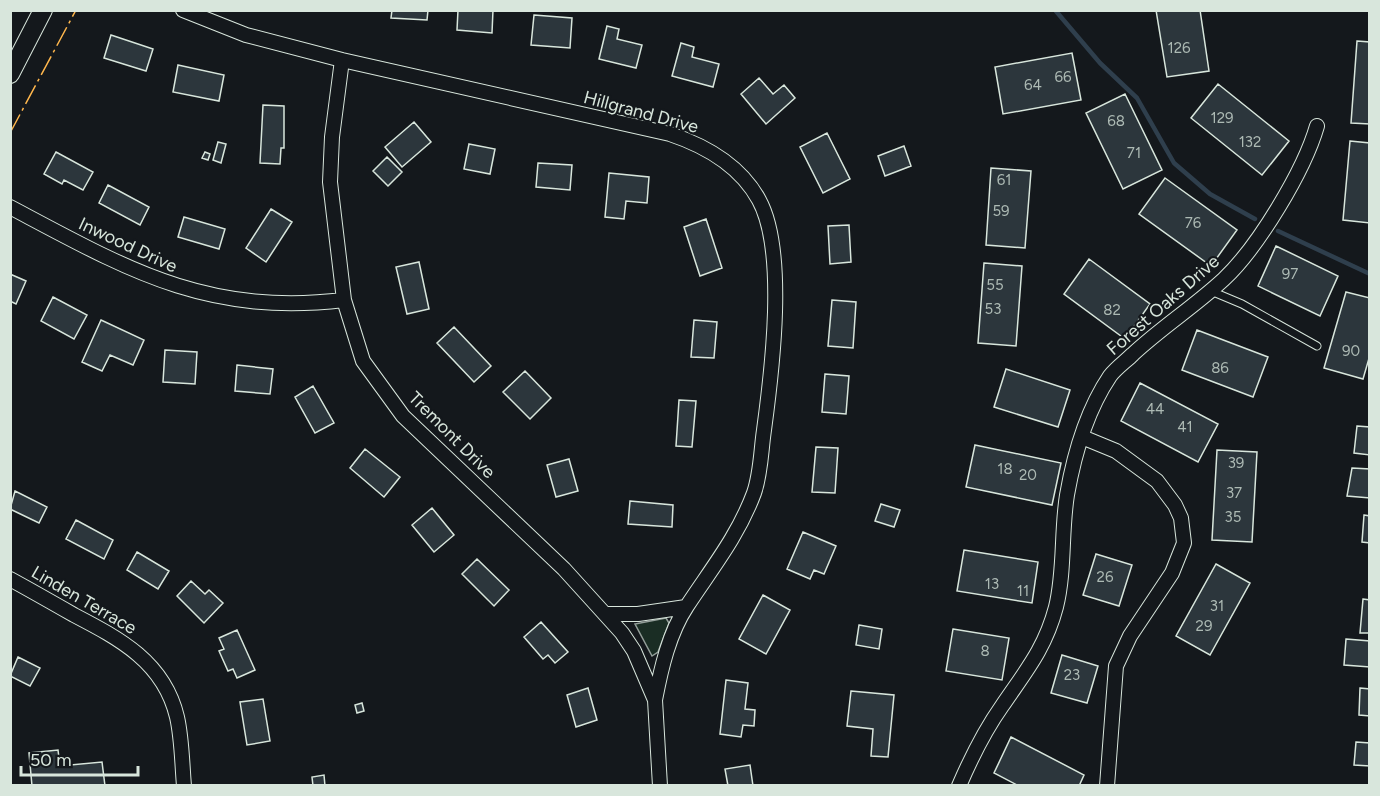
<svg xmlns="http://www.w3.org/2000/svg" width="1380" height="796" font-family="Figtree,sans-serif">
<rect width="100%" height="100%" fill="#14181c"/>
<path fill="#1a2d24" stroke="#939e99" stroke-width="1.5" d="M666 618 669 623 658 652 652 656 635 624Z"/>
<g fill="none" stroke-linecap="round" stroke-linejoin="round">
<path stroke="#2f3f4d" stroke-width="4.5" d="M1055 10 1100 63 1137 98 1174 163 1210 194 1255 219
M1278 231 1370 274"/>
</g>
<path fill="#2c363c" stroke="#d8e6dc" stroke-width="1.5" d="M392 10H428L427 20 391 18Z
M458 10H493L492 33 457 30Z
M1156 10H1200L1209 71 1167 77Z
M534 15 572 18 570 48 531 45Z
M607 26 619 29 617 39 642 45 636 68 599 59Z
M111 35 153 49 146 71 104 58Z
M1357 41 1370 42V124L1351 123Z
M681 43 694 47 692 57 719 64 713 87 672 76Z
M1072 53 1081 100 1003 114 995 67Z
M178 65 224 75 219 101 173 92Z
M759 78 773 94 784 85 795 98 766 124 741 94Z
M1218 84 1289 141 1262 175 1191 118Z
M1125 94 1162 170 1123 189 1086 113Z
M263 105 284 106V148H281L280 164 260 163Z
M414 122 431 142 402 167 385 147Z
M827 133 850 179 823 193 800 147Z
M1350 141 1370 143V223L1343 220Z
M218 142 226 144 221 163 213 160Z
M469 144 495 149 490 174 464 169Z
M904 146 911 166 885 176 878 156Z
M56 152 93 172 83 190 64 180 62 184 44 174Z
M205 152 210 154 208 160 202 158Z
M387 157 402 172 388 186 373 171Z
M538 163 572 165 570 190 536 187Z
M991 168 1031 171 1025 248 986 245Z
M609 173 649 177 647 203 626 201 624 219 605 217Z
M1165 178 1237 230 1211 266 1139 214Z
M108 185 149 207 140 225 99 203Z
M271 209 292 222 266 262 246 248Z
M184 217 225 229 219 249 178 237Z
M706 219 722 268 700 276 684 227Z
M849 225 851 262 830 264 828 226Z
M1276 246 1338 276 1320 316 1258 286Z
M1089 259 1150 304 1125 339 1064 294Z
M419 262 429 309 407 314 396 267Z
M984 263 1022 266 1016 346 978 343Z
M10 274 26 281 16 304 10 301Z
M1346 292 1370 298V355L1363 379 1324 368Z
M53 297 87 315 74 339 41 321Z
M832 300 856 302 853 348 828 346Z
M101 320 144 340 133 365 110 355 102 371 82 362Z
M694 320 717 322 714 358 691 357Z
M454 327 491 366 474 382 437 343Z
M1197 330 1268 357 1253 397 1182 370Z
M165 350 197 352 195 384 163 382Z
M237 365 273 369 270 394 235 391Z
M1006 369 1070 390 1058 427 994 407Z
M525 371 551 398 530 419 503 392Z
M825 374 849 376 846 414 822 412Z
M1140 383 1218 424 1198 462 1121 421Z
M313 386 334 423 315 433 295 397Z
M679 400 696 401 692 447 676 446Z
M1357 426 1370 427V455L1354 453Z
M975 445 1061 463 1052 505 966 487Z
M816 447 838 448 835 493 812 492Z
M365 449 400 477 384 497 350 468Z
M1217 450 1257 452 1252 542 1212 540Z
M569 459 578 491 556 497 547 465Z
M1352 468 1370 469V498L1347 496Z
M15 491 47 507 39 523 10 509Z
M630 501 673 505 672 527 628 524Z
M881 504 900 510 894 527 875 521Z
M432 508 454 535 434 552 412 525Z
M1364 515 1370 516V543L1362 542Z
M76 520 113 540 104 559 66 539Z
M803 532 836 546 824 574 814 570 810 579 787 569Z
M964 550 1038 562 1032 603 957 591Z
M137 552 169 571 158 589 127 570Z
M1096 554 1132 565 1119 606 1083 595Z
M477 559 509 590 494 606 462 574Z
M1216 564 1250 583 1210 655 1176 636Z
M191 581 205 594 209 590 223 603 204 623 177 596Z
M763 595 790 610 766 654 739 639Z
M1363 599 1370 600V633H1360Z
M541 622 568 652 555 663 548 655 543 659 524 637Z
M859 625 882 629 879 649 856 645Z
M953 629 1009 638 1002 680 946 671Z
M237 630 255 670 237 678 233 669 228 671 219 651 224 649 219 638Z
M1346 639 1370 641V667L1344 665Z
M1062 655 1098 666 1087 703 1051 693Z
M18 657 40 668 30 686 10 676Z
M726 680 748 683 745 709 755 710 754 726 743 725 741 737 720 734Z
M588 688 597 720 576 727 567 695Z
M1360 688 1370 689V716L1359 715Z
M851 691 894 695 888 757 871 756 873 729 847 726Z
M263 699 270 741 247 745 240 702Z
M362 703 364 711 357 713 355 705Z
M1011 737 1084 775 1079 786H1019L994 773Z
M1356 742 1370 743V766L1354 765Z
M58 750 60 766 102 762 105 786H32L29 753Z
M750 765 753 786H728L725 769Z
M324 775 325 786H313L312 777Z"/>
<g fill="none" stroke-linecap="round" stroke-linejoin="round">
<defs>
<path id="service" d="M1211 291 1242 304 1317 346"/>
<path id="minor" d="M183 10 246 35 342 60 670 134C706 146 740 165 759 200 787 251 772 371 764 430 761 450 761 473 754 493 738 536 712 568 687 606 669 633 661 669 655 700
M342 60 332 137 330 182 344 300 363 361 403 416 564 569 622 633 634 651 655 700 660 786
M10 207C127 269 205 316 344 300
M1082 437 1116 451 1157 481 1175 505 1181 518 1184 543 1172 573 1130 636 1116 666 1107 786
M10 579C32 591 53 603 74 615 120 639 164 662 177 717 182 739 182 763 184 786
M607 614H638L686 607
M959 786C971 758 985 730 1002 706 1025 672 1045 649 1056 607 1065 571 1061 532 1067 495 1074 455 1087 410 1110 376 1116 368 1126 361 1133 354 1162 327 1195 306 1224 279 1258 247 1304 171 1317 126"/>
<path id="tertiary" d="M10 74 43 10"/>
</defs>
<use href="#service" stroke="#d8e6dc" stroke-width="9"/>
<use href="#minor" stroke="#d8e6dc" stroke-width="16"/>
<use href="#tertiary" stroke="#d8e6dc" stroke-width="20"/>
<use href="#service" stroke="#14181c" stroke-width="7"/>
<use href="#minor" stroke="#14181c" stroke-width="14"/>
<use href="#tertiary" stroke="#14181c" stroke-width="18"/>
<path stroke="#ffb74d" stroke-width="1.5" stroke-dasharray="21 4.5 3 4.5" stroke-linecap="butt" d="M10 133 76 10"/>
</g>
<g text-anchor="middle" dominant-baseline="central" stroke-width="4.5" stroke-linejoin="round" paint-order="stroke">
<g font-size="15" fill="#adbab4">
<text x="1179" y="48">126</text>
<text x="1063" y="77">66</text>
<text x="1033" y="85">64</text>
<text x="1222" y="118">129</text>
<text x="1116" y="121">68</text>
<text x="1250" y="142">132</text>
<text x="1134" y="153">71</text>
<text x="1004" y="180">61</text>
<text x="1001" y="211">59</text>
<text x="1193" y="223">76</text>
<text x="1290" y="274">97</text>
<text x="995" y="285">55</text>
<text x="993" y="309">53</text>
<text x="1112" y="310">82</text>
<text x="1351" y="351">90</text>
<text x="1220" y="368">86</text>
<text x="1155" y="409">44</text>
<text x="1185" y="427">41</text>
<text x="1236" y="463">39</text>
<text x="1005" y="469">18</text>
<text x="1028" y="475">20</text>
<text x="1234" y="493">37</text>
<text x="1233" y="517">35</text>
<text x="1105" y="577">26</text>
<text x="992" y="584">13</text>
<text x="1023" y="591">11</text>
<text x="1217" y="606">31</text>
<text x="1204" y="626">29</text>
<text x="985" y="651">8</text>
<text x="1072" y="675">23</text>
</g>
<g font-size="18" fill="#d8e6dc" stroke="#14181c">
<text transform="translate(641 112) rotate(15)">Hillgrand Drive</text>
<text transform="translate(128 245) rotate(25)">Inwood Drive</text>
<text transform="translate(1163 305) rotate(-41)">Forest Oaks Drive</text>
<text transform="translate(452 435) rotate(45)">Tremont Drive</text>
<text transform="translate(84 600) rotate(30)">Linden Terrace</text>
</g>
</g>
<rect width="1380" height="796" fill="none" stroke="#d8e6dc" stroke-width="24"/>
<path d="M21 766v9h117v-9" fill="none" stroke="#d8e6dc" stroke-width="3"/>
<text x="30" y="766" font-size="18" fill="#d8e6dc" stroke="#14181c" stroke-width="4.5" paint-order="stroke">50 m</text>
</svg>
